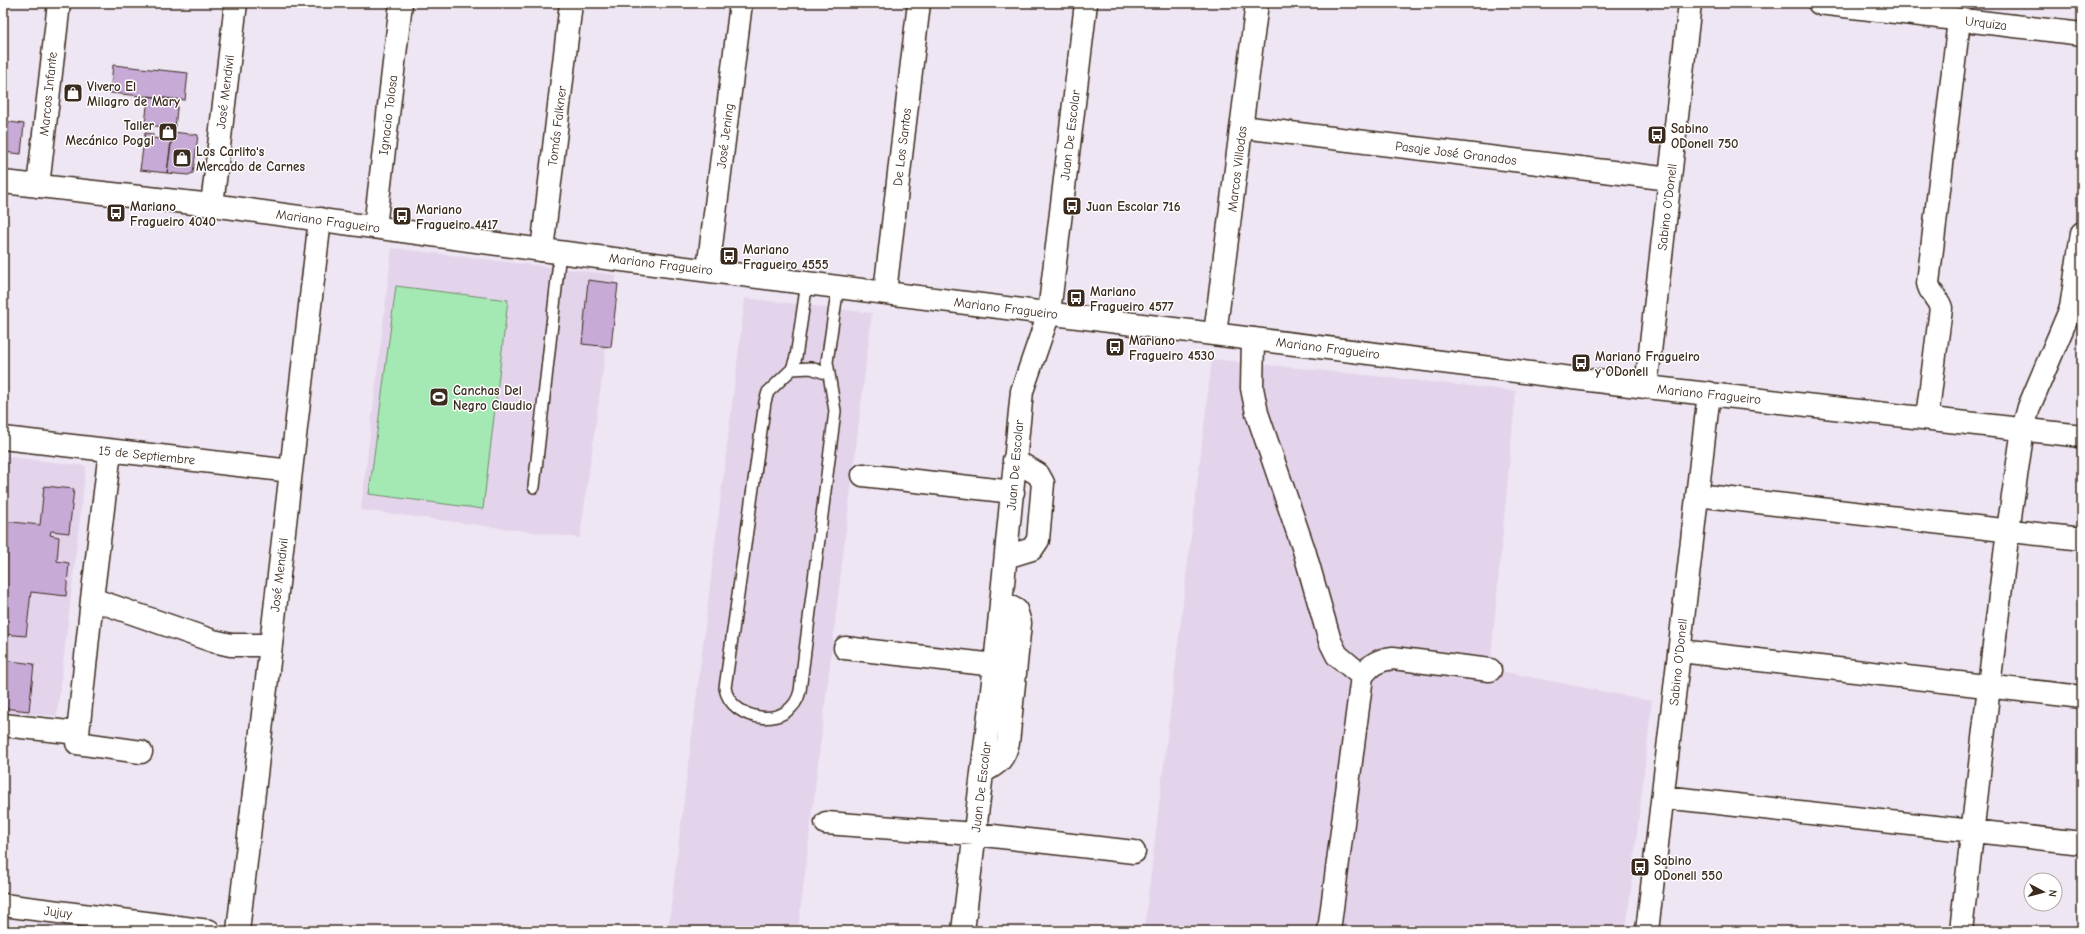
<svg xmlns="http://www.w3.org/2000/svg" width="2085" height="934" font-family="'Comic Neue',sans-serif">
<rect width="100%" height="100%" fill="#eee6f3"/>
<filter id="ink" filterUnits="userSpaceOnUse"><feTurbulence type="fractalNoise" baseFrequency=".025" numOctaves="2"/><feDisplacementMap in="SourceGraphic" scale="8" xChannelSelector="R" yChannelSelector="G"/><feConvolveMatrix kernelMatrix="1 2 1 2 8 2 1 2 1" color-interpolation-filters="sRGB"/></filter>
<g filter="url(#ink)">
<path fill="#e3d4eb" d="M392 248 616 275 580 538 361 510Z
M745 298 872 313 798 931H668Z
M1212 359 1516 391 1490 669 1652 701 1626 931H1144Z
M3 456 86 466 57 716 3 712Z"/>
<path fill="#a4e9b4" stroke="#708a69" d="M396 286 508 300 483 509 369 494Z"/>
<path fill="#c8aad7" stroke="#3b2a1e" d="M113 65 188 73 185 100 110 93Z
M148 96 178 100 175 128 145 125Z
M3 121 24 124 21 154 3 152Z
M173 132 198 135 193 173 188 175 167 173Z
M145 133 153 134 152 138 171 140 167 173 140 170Z
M588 280 618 284 611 347 582 344Z
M44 486 74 489 69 533 51 531 50 535 59 537 57 561 69 563 66 596 31 592 26 636 3 634V521L40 525Z
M3 660 34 664 29 711 3 708Z"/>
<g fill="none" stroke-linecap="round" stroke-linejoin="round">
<defs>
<path id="service" d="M807 282 796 357 792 369 768 392 765 402 725 688C731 722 791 731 800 691L835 411 827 362 838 286
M792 369 811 368 828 374
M534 487 560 252"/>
<path id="minor" d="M1819 3 2082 34
M1242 127 1670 179
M38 186 59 3
M212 205 236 3
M375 227 401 3
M542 250 571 3
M708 270 741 3
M885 292 919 3
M1215 334 1257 3
M1253 339 1252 388 1257 413 1304 550 1330 641 1337 655 1362 676
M1646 387 1690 3
M1927 418 1941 308C1938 298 1930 294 1928 283L1959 20
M3 438 291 471
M110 451 92 599 77 743 141 752
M863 475 1013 492
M1697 495 2082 539
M1006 557 1032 549 1038 540 1043 483 1038 474 1014 460
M92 599 213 641 231 645H270
M845 648 995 665
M1680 651 2082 697
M3 725 78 733
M983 772C998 763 1003 761 1008 743L1020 623 1016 610 1001 602
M1664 797 2082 843
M826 823 975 834 1134 852
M3 905 209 931
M238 931 320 219
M963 931 995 665 1022 391 1049 313 1086 3
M1329 931 1362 676C1371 664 1378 660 1393 658L1490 670
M1647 931 1709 393
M1961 931 1989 686 2008 530 2023 429 2029 407 2071 308 2082 233"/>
<path id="secondary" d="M3 182 212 205 542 250 1253 339 1646 387 2082 436"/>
</defs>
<use href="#service" stroke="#3b2a1e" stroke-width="14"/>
<use href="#minor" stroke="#3b2a1e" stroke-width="25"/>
<use href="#secondary" stroke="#3b2a1e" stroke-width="25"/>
<use href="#service" stroke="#fff" stroke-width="11"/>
<use href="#minor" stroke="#fff" stroke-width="22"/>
<use href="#secondary" stroke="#fff" stroke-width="22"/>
</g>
</g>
<defs>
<symbol id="shop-square" viewBox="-11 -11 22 22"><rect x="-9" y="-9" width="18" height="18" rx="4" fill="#3b2a1e" stroke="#fff"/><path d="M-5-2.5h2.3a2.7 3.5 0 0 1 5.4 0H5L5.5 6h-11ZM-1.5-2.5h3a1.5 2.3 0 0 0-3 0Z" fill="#fff"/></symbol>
<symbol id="bus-square" viewBox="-11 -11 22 22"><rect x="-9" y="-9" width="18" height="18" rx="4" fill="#3b2a1e" stroke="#fff"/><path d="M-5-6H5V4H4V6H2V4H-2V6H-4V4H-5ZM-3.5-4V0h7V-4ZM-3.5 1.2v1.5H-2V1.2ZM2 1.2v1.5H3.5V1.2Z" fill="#fff"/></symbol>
<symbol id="stadium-square" viewBox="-11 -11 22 22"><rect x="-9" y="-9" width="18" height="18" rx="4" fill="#3b2a1e" stroke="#fff"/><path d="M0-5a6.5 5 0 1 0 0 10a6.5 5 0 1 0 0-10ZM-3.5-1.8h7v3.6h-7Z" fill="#fff"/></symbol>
</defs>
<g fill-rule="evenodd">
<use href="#shop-square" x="62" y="82" width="22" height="22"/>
<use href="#shop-square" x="157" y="121" width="22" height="22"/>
<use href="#bus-square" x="1646" y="124" width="22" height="22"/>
<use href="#shop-square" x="171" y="147" width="22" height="22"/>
<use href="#bus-square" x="1061" y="195" width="22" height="22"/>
<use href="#bus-square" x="105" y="202" width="22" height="22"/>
<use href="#bus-square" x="391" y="205" width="22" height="22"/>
<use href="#bus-square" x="718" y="245" width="22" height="22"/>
<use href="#bus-square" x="1065" y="287" width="22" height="22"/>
<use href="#bus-square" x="1104" y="336" width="22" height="22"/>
<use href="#bus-square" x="1570" y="352" width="22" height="22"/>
<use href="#stadium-square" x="428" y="386" width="22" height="22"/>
<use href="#bus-square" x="1629" y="856" width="22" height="22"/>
</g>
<g text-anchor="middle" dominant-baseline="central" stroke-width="3" stroke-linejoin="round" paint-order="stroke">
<g font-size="13" fill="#3b2a1e" stroke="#fff">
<text transform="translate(1986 23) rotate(7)">Urquiza</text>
<text transform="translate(225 92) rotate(-83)">José Mendivil</text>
<text transform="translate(48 94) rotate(-84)">Marcos Infante</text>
<text transform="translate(388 115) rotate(-83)">Ignacio Tolosa</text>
<text transform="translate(557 126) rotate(-83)">Tomás Falkner</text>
<text transform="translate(1070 135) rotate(-83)">Juan De Escolar</text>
<text transform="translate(725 136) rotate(-83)">José Jening</text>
<text transform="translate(902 147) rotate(-83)">De Los Santos</text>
<text transform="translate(1456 153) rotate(7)">Pasaje José Granados</text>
<text transform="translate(1237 169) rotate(-83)">Marcos Villodas</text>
<text transform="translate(1667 207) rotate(-83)">Sabino O'Donell</text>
<text transform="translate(328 221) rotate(8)">Mariano Fragueiro</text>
<text transform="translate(661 264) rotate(7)">Mariano Fragueiro</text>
<text transform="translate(1006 308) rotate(7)">Mariano Fragueiro</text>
<text transform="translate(1328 348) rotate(7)">Mariano Fragueiro</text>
<text transform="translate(1709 394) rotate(6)">Mariano Fragueiro</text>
<text transform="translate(147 455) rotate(6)">15 de Septiembre</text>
<text transform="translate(1015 465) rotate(-85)">Juan De Escolar</text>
<text transform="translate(279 575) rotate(-83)">José Mendivil</text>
<text transform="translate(1678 662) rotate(-84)">Sabino O'Donell</text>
<text transform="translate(981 787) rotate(-83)">Juan De Escolar</text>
<text transform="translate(58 912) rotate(7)">Jujuy</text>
</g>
<g font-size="13" font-weight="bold" fill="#3b2a1e" stroke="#fff" text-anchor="start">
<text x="87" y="86">Vivero El<tspan x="87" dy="15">Milagro de Mary</tspan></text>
<text x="154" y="125" text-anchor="end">Taller<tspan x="154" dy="15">Mecánico Poggi</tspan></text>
<text x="1671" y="128">Sabino<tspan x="1671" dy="15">ODonell 750</tspan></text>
<text x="196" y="151">Los Carlito's<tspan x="196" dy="15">Mercado de Carnes</tspan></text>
<text x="130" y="206">Mariano<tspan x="130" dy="15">Fragueiro 4040</tspan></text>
<text x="1086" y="206">Juan Escolar 716</text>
<text x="416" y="209">Mariano<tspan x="416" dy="15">Fragueiro 4417</tspan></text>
<text x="743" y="249">Mariano<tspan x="743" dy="15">Fragueiro 4555</tspan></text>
<text x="1090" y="291">Mariano<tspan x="1090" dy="15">Fragueiro 4577</tspan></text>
<text x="1129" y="340">Mariano<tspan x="1129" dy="15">Fragueiro 4530</tspan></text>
<text x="1595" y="356">Mariano Fragueiro<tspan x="1595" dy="15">y ODonell</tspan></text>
<text x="453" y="390">Canchas Del<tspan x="453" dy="15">Negro Claudio</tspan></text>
<text x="1654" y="860">Sabino<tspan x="1654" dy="15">ODonell 550</tspan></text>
</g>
</g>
<rect width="2085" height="934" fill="none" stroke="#fff" stroke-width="16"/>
<rect x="8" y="8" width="2069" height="918" fill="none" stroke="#3b2a1e" stroke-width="1.5" filter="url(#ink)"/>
<g transform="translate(2043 892) rotate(97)"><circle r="19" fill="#ffffff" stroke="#b1aaa5"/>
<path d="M0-3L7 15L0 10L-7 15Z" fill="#3b2a1e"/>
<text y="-6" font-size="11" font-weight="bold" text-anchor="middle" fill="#3b2a1e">N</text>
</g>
</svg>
